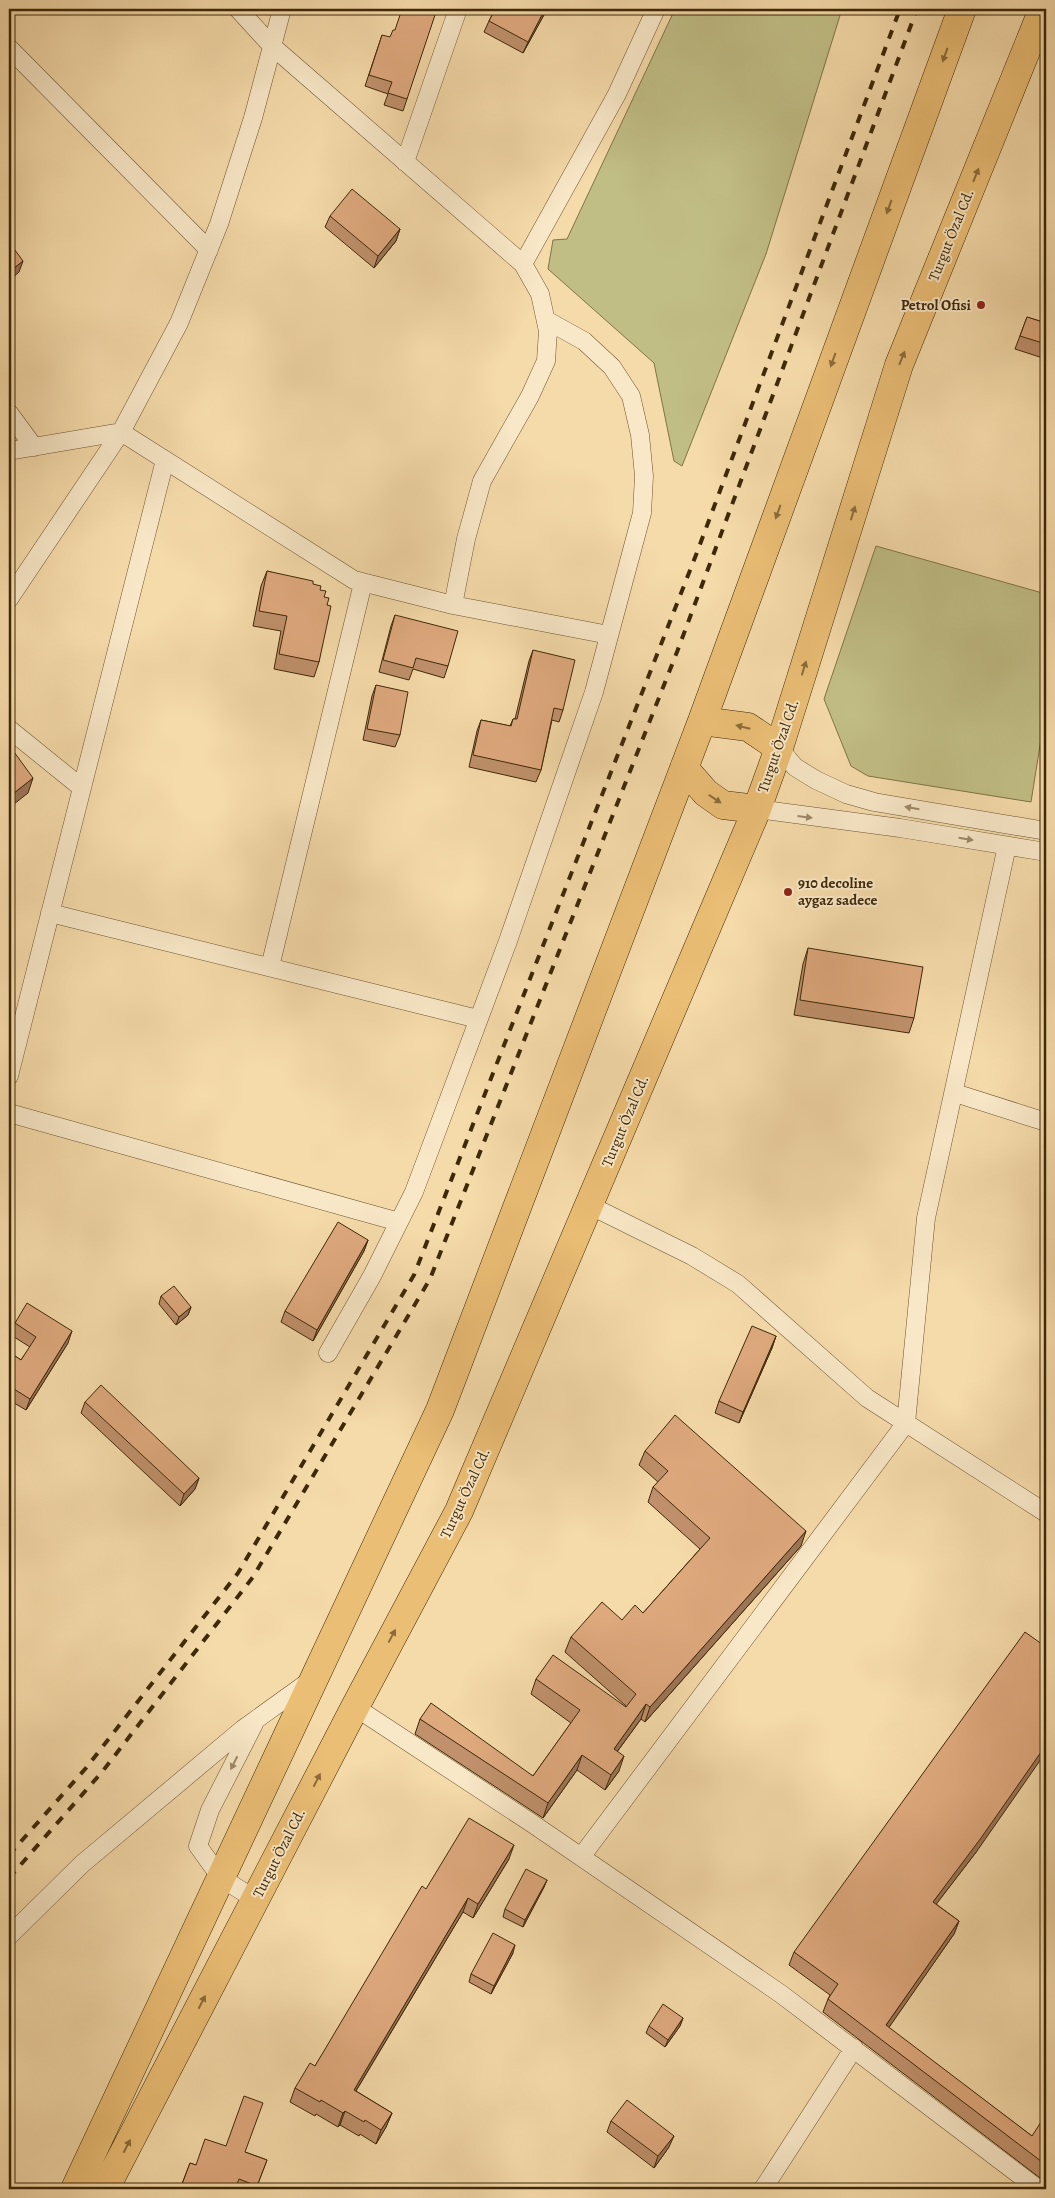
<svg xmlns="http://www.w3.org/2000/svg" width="1055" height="2198" font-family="Alegreya,serif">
<rect width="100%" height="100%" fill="#f6dbaa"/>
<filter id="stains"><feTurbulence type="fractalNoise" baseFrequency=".004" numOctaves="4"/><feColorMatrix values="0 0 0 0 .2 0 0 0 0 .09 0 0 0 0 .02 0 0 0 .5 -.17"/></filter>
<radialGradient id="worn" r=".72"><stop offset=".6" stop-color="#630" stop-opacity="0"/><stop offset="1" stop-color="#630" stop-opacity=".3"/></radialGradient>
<path fill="#c1be85" stroke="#807346" d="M675 9H842L766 254 682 466 674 461 654 363 548 269 553 240 567 239Z
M876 546 1046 594V708L1031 802 868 776 851 766 824 699Z"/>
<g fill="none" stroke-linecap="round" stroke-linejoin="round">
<defs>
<path id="street" d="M238 9 272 46 523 264
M9 48 209 250
M405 162 458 9
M9 413 34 447
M9 451 121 432 354 580 453 605 609 635
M9 599 121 432 179 323 219 224 253 118 282 9
M453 605 466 539 482 481 530 396 546 361 548 331 540 294 523 264 617 94 656 9
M9 729 82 788
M779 748 795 767 816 780 846 794 874 802 1046 831
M757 809 900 828 1046 852
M50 913 478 1019
M270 967 363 583
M9 1076 165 460
M955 1093 1046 1122
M9 1113 399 1222
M589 1205 692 1256 738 1284 867 1398 1046 1513
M328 1353 372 1276 414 1192 508 941 594 692 642 513 644 476 640 435 631 396 612 367 584 341 546 320
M355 1707 533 1824 781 1994 1038 2189
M254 1724 210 1810 198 1846 221 1878 255 1899
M581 1857 906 1423 926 1218 1007 846
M9 1936 82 1864 243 1729 311 1680
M763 2189 854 2048"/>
<path id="primary" d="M702 721 748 727 779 748
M684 768 706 793 723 805 757 809
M75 2189 440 1410 702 721 962 9
M105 2189 355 1707 459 1511 757 809 779 748 899 365 1043 9"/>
</defs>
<use href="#street" stroke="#6c5530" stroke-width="19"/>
<use href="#primary" stroke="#3e2808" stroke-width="29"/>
<use href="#street" stroke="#f9e8c8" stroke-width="18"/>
<use href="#primary" stroke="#ebbe75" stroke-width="28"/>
<path stroke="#3e2808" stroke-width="4" stroke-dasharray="9 9" stroke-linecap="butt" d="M9 1855 86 1768 238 1573 414 1275 696 555 900 9
M9 1878 102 1772 253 1577 430 1279 677 652 917 9"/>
</g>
<path fill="#c0916c" stroke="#3e2808" d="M495 9H547L545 13 523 53 484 32 489 21Z
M382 35 407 99 403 111 384 105 388 94 365 86Z
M330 216 400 229 396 241 374 268 325 227Z
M1027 317 1046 323V359L1015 349Z
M267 571 313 584 320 590 324 597 327 605 319 662 314 677 274 669 281 631 253 626 261 586Z
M395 615 448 666 444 678 413 669 409 680 379 672 391 626Z
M533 650 563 710 559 722 552 720 541 770 536 782 469 767 477 731 481 720 510 726 513 719H515L529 661Z
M376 685 400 735 395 747 363 740 372 696Z
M808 948 914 1018 909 1033 794 1015 803 964Z
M368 1240 364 1251 313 1341 281 1322 285 1311Z
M161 1296 191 1307 188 1315 176 1325 159 1304Z
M15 1323 68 1343 26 1410 9 1400V1352L21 1360 30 1347 11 1335Z
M776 1336 772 1348 739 1423 715 1413 719 1401Z
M85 1402 199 1478 195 1489 180 1506 81 1413Z
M645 1451 801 1546 645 1722 641 1719 617 1752 619 1771 605 1790 577 1770 543 1818 415 1734 420 1719 533 1776 571 1723 531 1694 536 1679 626 1707V1706L565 1652 571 1637 643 1613 700 1549 648 1502 653 1487 658 1482 639 1465Z
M977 1851 936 1904 959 1921 954 1934 888 2028 1032 2136 1046 2126V2185L1044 2181 823 2012 828 1999 830 1995 789 1965 794 1952Z
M509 1859 473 1918 463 1912 356 2091 392 2113 386 2127 376 2144 360 2134 359 2136 340 2125 338 2127 316 2114 315 2116 290 2102 295 2088 315 2066 426 1889Z
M547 1880 544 1887 523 1927 503 1917 505 1909Z
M513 1953 491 1994 469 1982 471 1974Z
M683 2018 680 2026 665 2047 646 2033 649 2026Z
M611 2121 669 2147 654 2168 607 2132Z
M245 2152 267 2160 256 2189H239L236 2188 235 2189H180L190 2163 196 2165Z"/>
<path fill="#9c7658" stroke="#3e2808" d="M545 9H547L545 13 523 53 528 42Z
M400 229 396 241 374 268 378 256Z
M23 261 19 272 9 281V272Z
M33 778 28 793 9 808V797Z
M368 1240 364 1251 313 1341 317 1330Z
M191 1307 188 1315 176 1325 179 1317Z
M72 1331 68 1343 26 1410 30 1399Z
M776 1336 772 1348 739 1423 743 1412Z
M199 1478 195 1489 180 1506 184 1494Z
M806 1531 801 1546 645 1722 650 1707Z
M646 1704 641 1719 608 1764 614 1749Z
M1046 1745V1752L977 1851 928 1915 933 1902Z
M582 1755 577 1770 543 1818 548 1803Z
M624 1756 619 1771 605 1790 611 1775Z
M514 1845 509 1859 473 1918 478 1904Z
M547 1880 544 1887 523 1927 525 1920Z
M468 1898 463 1912 348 2104 354 2090Z
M959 1921 954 1934 881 2039 886 2025Z
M515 1945 513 1953 491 1994 494 1986Z
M683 2018 680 2026 665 2047 668 2040Z
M345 2111 340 2125 338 2127 343 2113Z
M392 2113 386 2127 376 2144 381 2130Z
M674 2136 669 2147 654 2168 658 2156Z"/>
<path fill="#dfa97e" stroke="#3e2808" d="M402 9H437L407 99 388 93 392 82 369 75 382 35 390 37 393 30H395Z
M495 9H545L528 42 489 21Z
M352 189 400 229 378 256 330 216Z
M9 242 23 261 9 272Z
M1027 317 1046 323V344L1020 336Z
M267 571 313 581V584L321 586 320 590 326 591 324 597 329 598 327 605 331 606 319 662 279 654 287 616 259 611Z
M395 615 458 631 448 666 416 658 413 668 383 660Z
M533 650 575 660 563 710 554 708 541 770 473 755 481 720 511 726 513 719H517Z
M376 685 408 692 400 735 367 729Z
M9 745 33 778 9 797Z
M808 948 923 967 914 1018 800 1000Z
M338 1222 368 1240 317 1330 285 1311Z
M174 1286 191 1307 179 1317 161 1296Z
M27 1303 72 1331 30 1399 9 1386V1352L21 1360 36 1337 15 1323Z
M752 1326 776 1336 743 1412 719 1401Z
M101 1385 199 1478 184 1494 85 1402Z
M675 1415 806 1531 650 1707 646 1704 614 1749 624 1756 611 1775 582 1755 548 1803 420 1719 431 1703 533 1776 580 1710 536 1679 553 1655 626 1707 636 1694 571 1637 602 1602 622 1620 635 1605 643 1613 710 1538 653 1487 668 1471 645 1451Z
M1025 1632 1046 1647V1667L1045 1668 1046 1669V1745L981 1838 933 1902 959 1921 886 2025 1032 2136 1041 2122 1046 2126V2165L828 1999 838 1984 794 1952Z
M469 1818 514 1845 478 1904 468 1898 354 2090 392 2113 381 2130 365 2120 364 2122 345 2111 343 2113 321 2100 320 2102 295 2088 310 2063 315 2066 422 1886 426 1889Z
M526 1869 547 1880 525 1920 505 1909Z
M493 1933 515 1945 494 1986 471 1974Z
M663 2004 683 2018 668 2040 649 2026Z
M244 2096 263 2103 245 2152 267 2160 257 2186 239 2179 235 2189H186L181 2187 190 2163 196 2165 205 2139 226 2146Z
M627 2100 674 2136 658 2156 611 2121Z
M677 2184 686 2189H673Z"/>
<defs><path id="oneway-solid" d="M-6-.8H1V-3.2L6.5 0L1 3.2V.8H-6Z" transform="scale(1.25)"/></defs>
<g fill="#8c6c39">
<use href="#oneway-solid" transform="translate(945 55) rotate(110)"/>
<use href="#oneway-solid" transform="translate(976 175) rotate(-68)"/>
<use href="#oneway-solid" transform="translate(889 207) rotate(110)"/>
<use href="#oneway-solid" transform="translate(902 358) rotate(-68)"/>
<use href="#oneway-solid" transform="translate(833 360) rotate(110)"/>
<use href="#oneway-solid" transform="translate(778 512) rotate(110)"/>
<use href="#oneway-solid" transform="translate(853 513) rotate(-73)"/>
<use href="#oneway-solid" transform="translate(804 668) rotate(-73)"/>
<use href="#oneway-solid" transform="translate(743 727) rotate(-166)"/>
<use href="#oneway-solid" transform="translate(715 799) rotate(34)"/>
<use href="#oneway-solid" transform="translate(392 1636) rotate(-62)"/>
<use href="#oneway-solid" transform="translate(317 1780) rotate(-63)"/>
<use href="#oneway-solid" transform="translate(202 2002) rotate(-63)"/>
<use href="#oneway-solid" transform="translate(127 2146) rotate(-63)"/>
</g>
<g fill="#9c8868">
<use href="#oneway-solid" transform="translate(912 808) rotate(-170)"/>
<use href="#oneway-solid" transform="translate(805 817) rotate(7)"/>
<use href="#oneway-solid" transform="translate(966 839) rotate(9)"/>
<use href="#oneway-solid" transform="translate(234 1763) rotate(117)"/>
</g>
<g fill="#8f2418" stroke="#f9e8c8" stroke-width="2">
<circle cx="981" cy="305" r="5"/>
<circle cx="788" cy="892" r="5"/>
</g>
<g text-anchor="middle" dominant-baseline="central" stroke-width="4" stroke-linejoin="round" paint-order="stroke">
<g font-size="15" fill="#3e2808" stroke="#f9e8c8">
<text transform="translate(951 235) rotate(-68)">Turgut Özal Cd.</text>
<text transform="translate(778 746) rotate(-71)">Turgut Özal Cd.</text>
<text transform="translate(625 1121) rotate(-67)">Turgut Özal Cd.</text>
<text transform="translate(465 1493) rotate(-65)">Turgut Özal Cd.</text>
<text transform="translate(279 1853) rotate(-63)">Turgut Özal Cd.</text>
</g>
<g font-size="15" font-weight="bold" fill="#3e2808" stroke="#f9e8c8" text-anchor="end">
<text x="971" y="305">Petrol Ofisi</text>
<text x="798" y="883" text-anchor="start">910 decoline<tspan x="798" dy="17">aygaz sadece</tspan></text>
</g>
</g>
<rect width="1055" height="2198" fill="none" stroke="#f6dbaa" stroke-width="30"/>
<rect x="10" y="10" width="1035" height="2178" fill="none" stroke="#3e2808" stroke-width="2.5"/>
<rect x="15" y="15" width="1025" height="2168" fill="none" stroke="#3e2808"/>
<rect width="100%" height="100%" filter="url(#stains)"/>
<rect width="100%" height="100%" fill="url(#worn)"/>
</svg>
